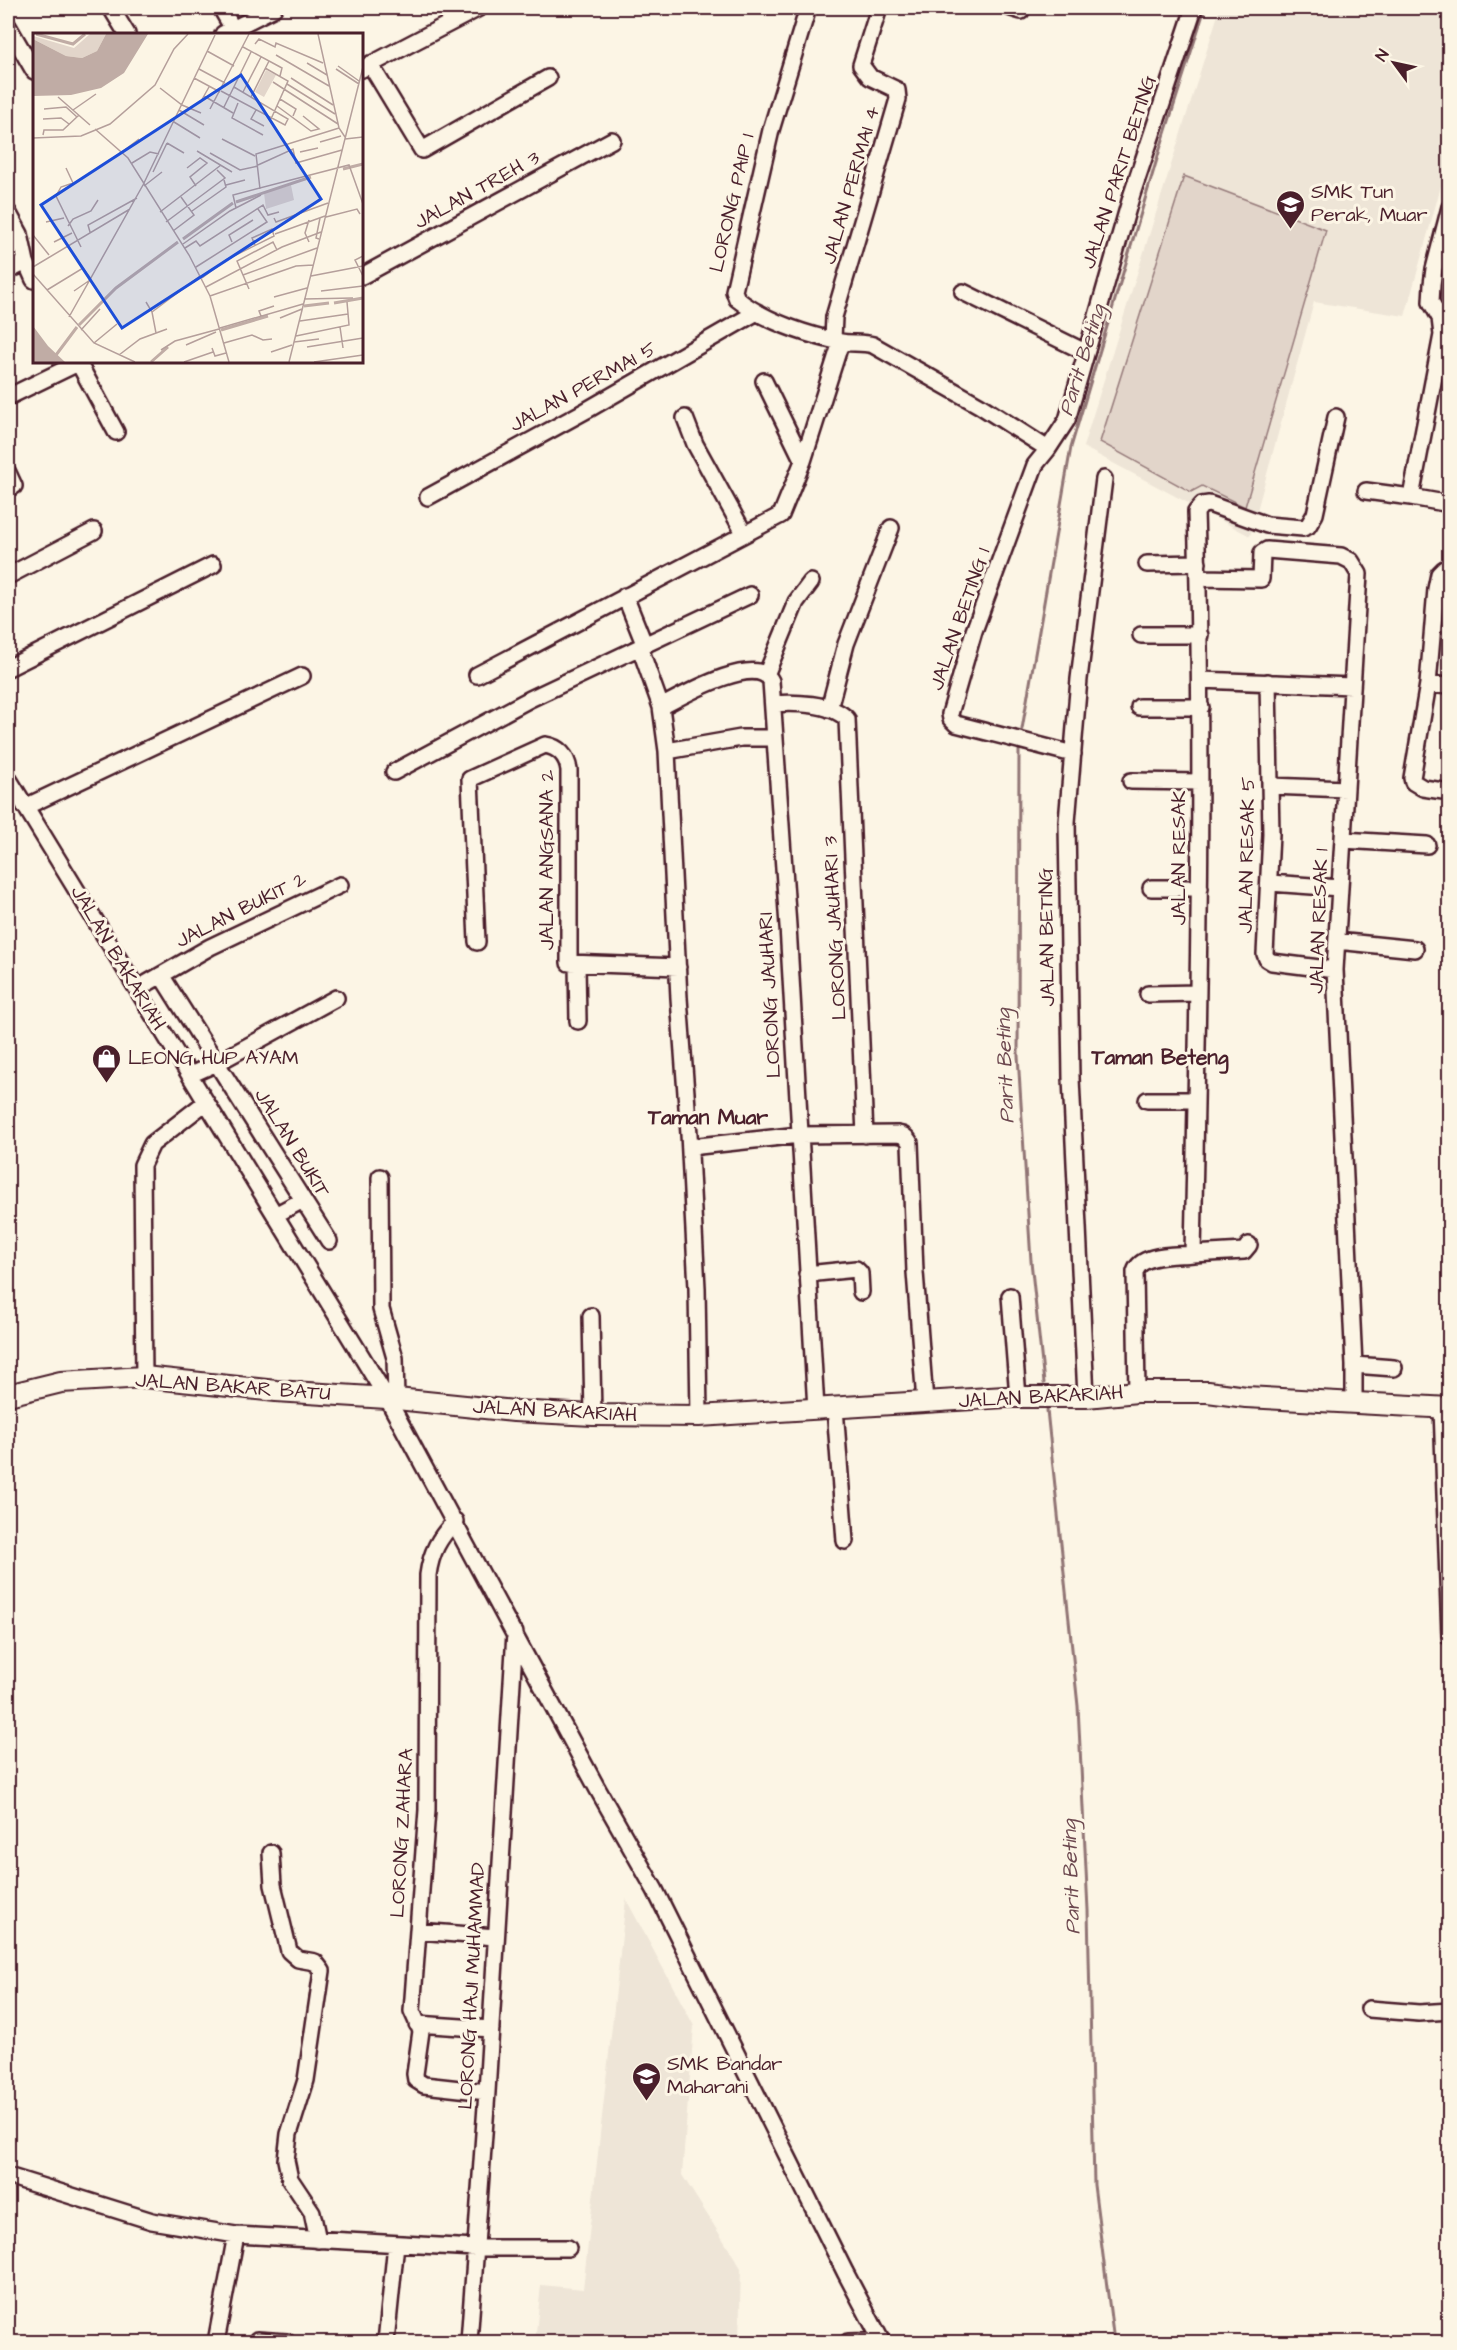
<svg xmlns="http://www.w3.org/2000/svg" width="1457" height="2350" font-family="'Architects Daughter',sans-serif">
<rect width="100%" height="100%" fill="#fcf5e5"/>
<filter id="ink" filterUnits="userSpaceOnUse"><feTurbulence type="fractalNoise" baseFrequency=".0167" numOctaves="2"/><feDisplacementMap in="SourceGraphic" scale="12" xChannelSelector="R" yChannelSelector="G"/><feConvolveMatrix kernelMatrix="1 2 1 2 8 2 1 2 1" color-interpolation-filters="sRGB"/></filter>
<g filter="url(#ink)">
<path fill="#eee5d7" d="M1220 8H1449V157L1405 316 1314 302 1250 536 1083 447Z
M626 1899 694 2026 682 2175 741 2268 739 2342H535L541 2285 583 2289Z"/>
<path fill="#e2d5ca" stroke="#967a7a" stroke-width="1.5" d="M1184 176 1326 230 1245 507 1202 486 1191 492 1100 442Z"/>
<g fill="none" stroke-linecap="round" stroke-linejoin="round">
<path stroke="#917474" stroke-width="3" d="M1022 729 1071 447 1160 149 1205 8
M1019 748 1018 1056 1031 1261 1044 1383
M1047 1410 1078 1706 1088 1910 1094 2185 1114 2342"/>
<defs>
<path id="minor" d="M111 8 127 34
M221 8 233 29
M808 8 771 130 734 291 737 299C766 322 804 334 840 342 851 344 862 342 873 345L979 405 1048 449
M1011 8 1021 11 1022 8
M8 26 34 71
M223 34 274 8
M370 64 422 150 548 78
M362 69 479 8
M8 212 20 234 26 262 34 280
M8 271 26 262
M362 276 612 140
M963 292 1085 352
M833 339 834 317 898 99 897 90 870 77 861 65 879 8
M78 362 116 432
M764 381 803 461
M8 397 80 362
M685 418 695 444 744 533
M8 473 14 486
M1366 491 1411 497 1442 335 1440 318 1431 302 1432 284 1434 269 1450 207
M428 497 587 410 757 312
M1411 497 1450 504
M1147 564 1198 563
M1450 569H1444L1439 574 1436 589 1428 684 1412 778 1413 782 1423 788 1450 792
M8 576 94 531
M1199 578 1261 579 1262 553 1267 550 1341 556 1351 561 1359 574 1335 970 1354 1365V1403
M625 596 645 646
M1141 635H1200
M640 648 661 707 667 751 679 998 689 1134 697 1288 699 1416
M8 668 213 565
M477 675 781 515 803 461 841 342
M766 675 796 602 811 582
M1200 680 1352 686
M1268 682 1271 834 1265 954 1267 959 1272 962 1335 970
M1428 684 1450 686
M773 704C793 702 832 703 847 719L865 1135
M661 707C680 697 757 652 771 681L788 926 816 1409
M1139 707H1201
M829 709 846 644 891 528
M667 751 741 738H775
M1073 754 956 724 951 719 950 714 974 631 1035 465 1048 449 1067 420 1132 194 1194 8
M394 772 530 699 750 595
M8 778 387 1398 597 1788 655 1890 845 2272 882 2342
M1131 781 1200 782
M1271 786 1346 789
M25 807 302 676
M1343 840 1427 845
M1270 883 1340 888
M1151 888H1200
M1337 941 1415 949
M477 942 470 779 545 745C559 747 567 756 569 770V963L678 967
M577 965 578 1021
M161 975 329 1241
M137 989 210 947 340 885
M1148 994 1198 993
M190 1075 217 1063 336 998
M1147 1100H1196
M690 1147 799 1135 897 1134C904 1135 907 1137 910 1143L915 1272 925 1402
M380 1177 381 1309 395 1358 396 1400
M275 1215 303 1200
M1193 1254 1244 1251 1249 1245
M807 1274 856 1269 860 1273 861 1292
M1010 1296 1018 1397
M591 1316 593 1415
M1354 1365 1394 1368
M144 1377 142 1165 152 1144 206 1102
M1137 1392 1135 1272C1141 1253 1175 1256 1193 1254 1198 1007 1204 760 1196 512L1202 505 1209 504 1267 525 1303 528 1308 526 1315 514 1336 417
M1086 1397 1071 1078 1067 822 1079 679 1104 479
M835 1408 845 1541
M1442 1408 1450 1638
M455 1521C439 1538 431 1552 428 1575L427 1810 412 2011 421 2031 415 2074 416 2080 424 2085 487 2092
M271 1853 273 1885 289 1951 298 1959 315 1962 322 1971 306 2080 289 2134 286 2160 290 2179 312 2212 318 2240
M418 1931 496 1937
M1369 2009 1419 2013 1450 2011
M417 2024 491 2029
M8 2176 152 2221 236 2235 475 2248H568
M257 2340 287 2342
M216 2342 236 2235
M386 2342 396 2244
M469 2342 487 2092 515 1633
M848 2342 881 2341"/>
<path id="major" d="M8 1395 61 1382 144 1377 276 1391 387 1398 514 1411 593 1415 699 1416 1005 1397H1086L1137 1392H1208L1246 1397 1450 1408"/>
</defs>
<use href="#minor" stroke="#4a1f2b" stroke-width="20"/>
<use href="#major" stroke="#4a1f2b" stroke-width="24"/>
<use href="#minor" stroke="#fcf5e5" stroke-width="15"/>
<use href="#major" stroke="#fcf5e5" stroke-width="20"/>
</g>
</g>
<defs>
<symbol id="school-pin" viewBox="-11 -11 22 30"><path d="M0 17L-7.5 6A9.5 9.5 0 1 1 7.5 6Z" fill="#4a1f2b" stroke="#fcf5e5"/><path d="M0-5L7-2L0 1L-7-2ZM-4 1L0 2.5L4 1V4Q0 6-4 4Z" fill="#fff"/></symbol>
<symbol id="shop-pin" viewBox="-11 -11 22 30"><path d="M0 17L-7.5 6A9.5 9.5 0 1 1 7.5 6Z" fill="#4a1f2b" stroke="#fcf5e5"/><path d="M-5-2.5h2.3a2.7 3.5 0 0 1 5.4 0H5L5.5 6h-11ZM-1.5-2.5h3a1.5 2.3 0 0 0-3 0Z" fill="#fff"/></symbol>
</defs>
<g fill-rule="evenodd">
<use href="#school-pin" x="1274" y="188" width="33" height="45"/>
<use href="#shop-pin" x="90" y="1042" width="33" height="45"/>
<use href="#school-pin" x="630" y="2060" width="33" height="45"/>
</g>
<g text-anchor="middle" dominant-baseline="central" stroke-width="6" stroke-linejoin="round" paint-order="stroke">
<g font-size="20" fill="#4a1f2b" stroke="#fcf5e5">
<text transform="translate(1119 172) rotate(-72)">JALAN PARIT BETING</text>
<text transform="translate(851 185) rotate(-74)">JALAN PERMAI 4</text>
<text transform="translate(477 190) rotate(-29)">JALAN TREH 3</text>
<text transform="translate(732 203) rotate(-77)">LORONG PAIP 1</text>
<text transform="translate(583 387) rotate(-29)">JALAN PERMAI 5</text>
<text transform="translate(960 619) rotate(-71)">JALAN BETING 1</text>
<text transform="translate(1247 855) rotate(-89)">JALAN RESAK 5</text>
<text transform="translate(1179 858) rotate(-90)">JALAN RESAK</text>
<text transform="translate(547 860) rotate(-90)">JALAN ANGSANA 2</text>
<text transform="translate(241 910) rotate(-27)">JALAN BUKIT 2</text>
<text transform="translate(1319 921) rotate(-88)">JALAN RESAK 1</text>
<text transform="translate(835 928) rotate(-93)">LORONG JAUHARI 3</text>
<text transform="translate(1047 937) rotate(-91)">JALAN BETING</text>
<text transform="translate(118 958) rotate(59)">JALAN BAKARIAH</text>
<text transform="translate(770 995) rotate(-93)">LORONG JAUHARI</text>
<text transform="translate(292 1143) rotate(58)">JALAN BUKIT</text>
<text transform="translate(233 1387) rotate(4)">JALAN BAKAR BATU</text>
<text transform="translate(1041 1397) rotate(-3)">JALAN BAKARIAH</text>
<text transform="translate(555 1411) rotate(3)">JALAN BAKARIAH</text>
<text transform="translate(402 1833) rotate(-87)">LORONG ZAHARA</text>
<text transform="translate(472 1986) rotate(-87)">LORONG HAJI MUHAMMAD</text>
</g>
<g font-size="20" fill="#4a1f2b" stroke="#fcf5e5" text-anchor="start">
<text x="1311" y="192">SMK Tun<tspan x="1311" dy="23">Perak, Muar</tspan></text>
<text x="128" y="1058">LEONG HUP AYAM</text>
<text x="667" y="2064">SMK Bandar<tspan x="667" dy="23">Maharani</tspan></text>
</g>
<g font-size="21" font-style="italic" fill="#6d4950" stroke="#fcf5e5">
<text transform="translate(1082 360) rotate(-73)">Parit Beting</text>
<text transform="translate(1005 1066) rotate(-92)">Parit Beting</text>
<text transform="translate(1071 1877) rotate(-92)">Parit Beting</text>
</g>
<g font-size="21" font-weight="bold" fill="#4a1f2b" stroke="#fcf5e5">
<text x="1160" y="1057">Taman Beteng</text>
<text x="708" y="1117">Taman Muar</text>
</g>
</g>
<g transform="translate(33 33)">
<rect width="330" height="330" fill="#fcf5e5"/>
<path d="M57 1H73L64 18 49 25 33 23 0 6V3L41 15ZM233 37 243 42 231 64 222 59ZM258 152 261 167 233 176 231 160Z" fill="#e2d5ca"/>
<path d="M73 1H115L91 40 68 55 38 62 0 63V6L33 23 49 25 64 18ZM0 293 15 313 32 329H0Z" fill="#c0aca5"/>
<path fill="none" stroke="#c0aca5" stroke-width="3" d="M3 1 40 11 52 1M310 136 330 131M203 169 278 144M150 206 200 170M301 270 330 265M271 273 296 270M46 292 83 255 145 209M188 297 235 283M23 322 44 294M118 329 135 314"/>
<path fill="none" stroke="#b59f9b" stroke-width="1.5" d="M285 1 306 95 312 104M222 11 226 6 242 14 243 10 290 30M210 14 249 35 247 43M174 18 201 33M243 22 296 53M274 30 294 42M305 33 326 48M232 35 255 48 238 86M166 36 192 50M303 36 326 51M161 45 187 59M258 45 300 72M240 49 305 91M254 51 302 81M127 55 149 72 168 80M188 58 252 92 255 86 201 54M210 59 228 24M171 63 200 80M25 64 57 92M218 64 236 28M247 66 263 76 260 83M167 70 176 54M205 70 199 85 230 102M244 73 278 98 286 96 270 83M191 74 218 19M11 76 33 74 44 84M177 76 216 1M40 77 63 61M146 77 171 92M223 77 218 86 231 93M10 86 28 85 36 91M141 89 167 105M62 96 95 125 156 222 177 263 196 329M10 102 11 97H30L46 82M0 105 48 103 77 91 122 52 141 16 155 1M189 106 222 123M312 106 330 104M287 109 308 103M134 110 151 120M164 118 199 139M89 119 106 106M267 119 285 115M177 120 207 137 225 133M99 130 117 119 126 121M225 132 260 116 263 130 309 117M33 135 40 150 28 154 23 163 48 214M154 135 167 125 174 130 157 144 163 153M120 139 134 110M193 152 212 147M111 153 129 139M227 156 223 121 306 95M203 175 200 162 316 132 330 171M159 178 193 154 191 147M127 179 188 132M293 184 324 176 327 181M241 185 243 189 295 170M13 189 31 185M133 189 192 145 184 137M35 193 40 186 58 178 65 167M140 198 161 182 148 164M57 199 55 192 104 165M242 201 292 183M0 202 16 222M286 206 283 205 287 185M21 209 39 200M199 209 196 202 220 187M276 209 272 200 276 187M150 211 197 178 228 162M152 215 163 208 167 213 230 172 235 182 246 179M330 223 322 227 330 243M0 234 97 176M163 234 234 189 225 176M0 241 61 310 102 329M210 242 284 215M278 243 330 233M169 245 193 227 241 203 239 196 219 205 222 212M173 254 249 214 288 199M216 256 204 228 240 209 244 217M14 257 50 235 58 246M41 258 57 247M288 258 330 253M177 263 263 233 280 232M241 264 274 255M271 266 320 265M113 269 119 279 123 300M119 279 167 243M228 283 226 278 241 273M36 284 110 152 182 2M247 285 269 276M267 288 315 281M307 294 310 315M187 295 270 271M48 297 67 276M263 303 316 292 314 269M261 309 286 306M61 310 84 291M191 310 219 302 230 307 239 306M153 312 183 299M274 314 330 305M179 315 182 323 193 320M128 317 142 308 186 296M238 319 259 312M86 322 107 306 134 296M151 329 180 319M256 329 330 34M281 329 330 322"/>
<path fill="#1d4ed8" fill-opacity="0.15" stroke="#1d4ed8" stroke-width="3" d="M208 42 288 166 89 295 8 172Z"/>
<rect width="330" height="330" fill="none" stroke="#4a1f2b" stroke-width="3"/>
</g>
<rect width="1457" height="2350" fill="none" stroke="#fcf5e5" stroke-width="30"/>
<rect x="15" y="15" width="1427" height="2320" fill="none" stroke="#4a1f2b" stroke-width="2" filter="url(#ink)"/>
<g transform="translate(1394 63) rotate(303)" stroke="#fcf5e5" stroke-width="4.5" paint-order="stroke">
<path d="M0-4.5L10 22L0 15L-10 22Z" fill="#4a1f2b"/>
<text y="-9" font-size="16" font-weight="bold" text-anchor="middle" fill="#4a1f2b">N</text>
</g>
</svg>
